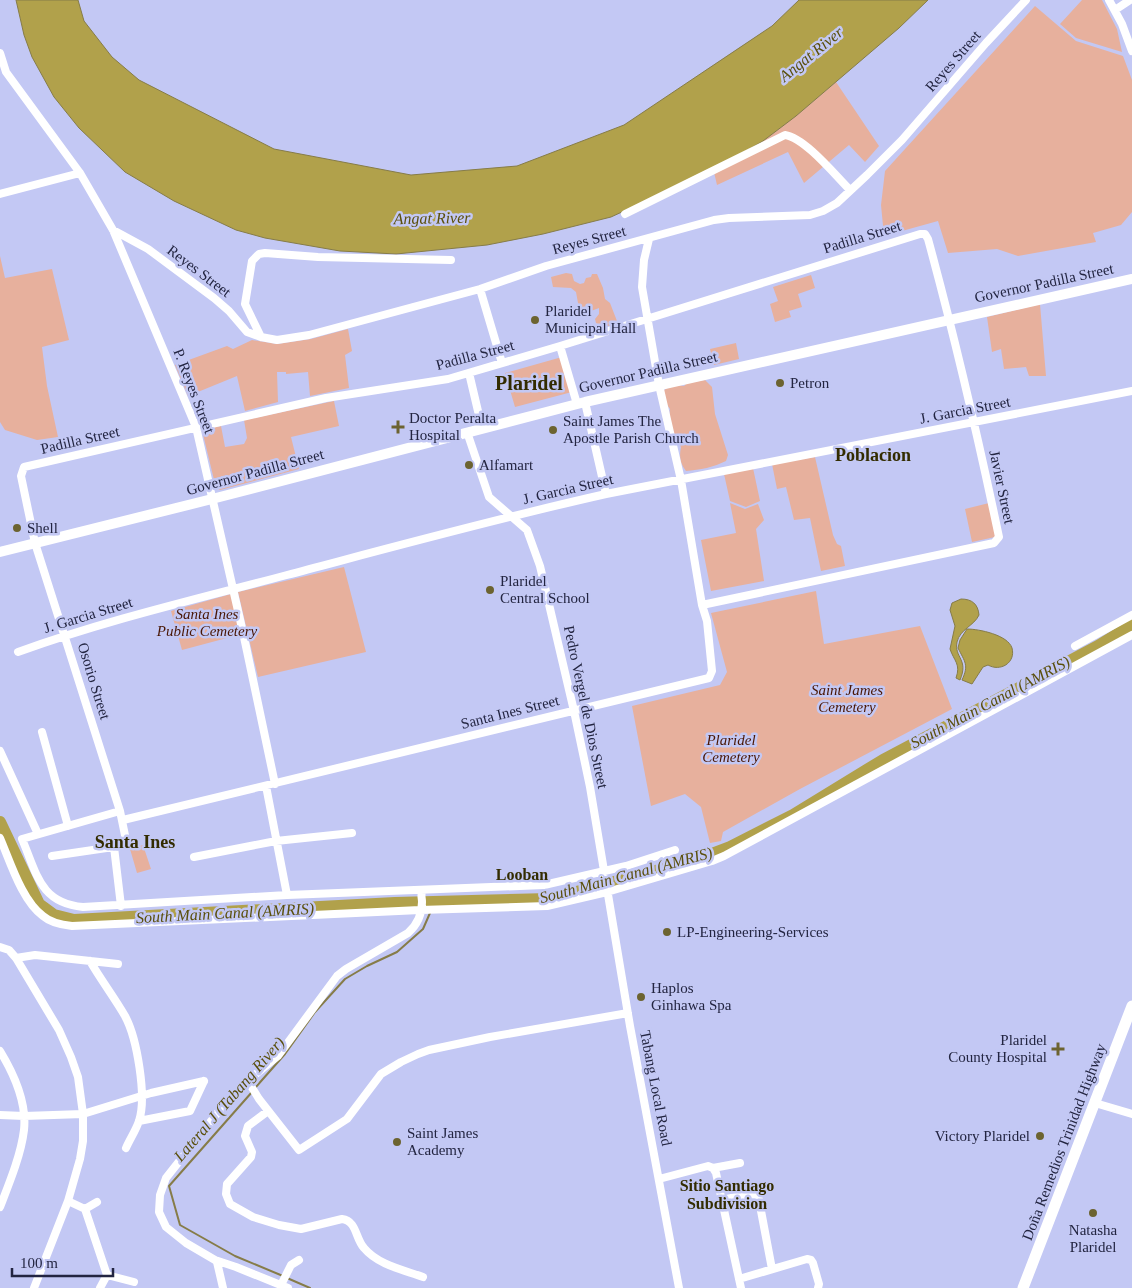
<svg xmlns="http://www.w3.org/2000/svg" width="1132" height="1288" font-family="Georgia,serif">
<rect width="100%" height="100%" fill="#c3c8f4"/>
<path fill="#e7b09d" d="M1082 0H1102L1117 29 1122 52 1076 38 1060 24Z
M1035 6 1076 41 1123 56 1132 80V212L1121 225 1093 233 1096 242 1018 256 997 249 948 253 938 221 884 236 881 205 885 171Z
M836 82 879 146 865 162 849 145 804 183 788 152 717 185 713 168 763 141 796 116Z
M0 256 5 278 52 269 69 340 42 347 47 386 58 437 37 440 5 430 0 422Z
M566 273 572 274 574 281 580 284 584 283 586 278 591 277 592 274H597L603 288 605 299 610 303 617 321C610 328 604 327 596 323L595 319 599 314V308L591 311 583 310 578 303 576 292 571 288 553 287 551 277Z
M811 275 815 288 798 294 802 307 789 311 791 317 775 322 770 304 778 301 773 287Z
M1040 304 1046 376H1029L1026 367 1004 369 1001 349 992 352 987 317Z
M348 329 352 351 345 355 349 388 310 396 308 372 286 374V372H277L278 402 245 411 237 376 188 396 175 365 227 346 233 349 252 340 277 344 311 339Z
M736 343 739 359 714 365 710 349Z
M562 357 572 392 515 407 505 373Z
M705 380 712 387 715 414 728 455 726 461C714 467 700 470 686 471 680 463 679 457 681 447 675 436 668 422 670 409L664 401 662 392C669 386 674 384 684 386L687 383Z
M334 401 339 426 291 437 299 469 220 490 216 488 202 430 221 426 225 447 244 444 247 438 244 420Z
M815 457 833 535 837 544 841 546 845 566 821 571 810 518 794 520 786 487 777 489 772 464Z
M753 468 760 501 746 507 730 501 724 474Z
M730 503 745 509 758 504 764 520 756 529 764 581 711 591 701 540 736 533Z
M989 503 996 535 995 537 972 542 965 509Z
M344 567 366 652 258 677 238 592Z
M816 591 824 644 920 626 952 709 800 789 723 832 721 841 710 843 701 807 685 794 651 806 632 706 720 685 727 672 711 613Z
M231 594 242 634 182 650 171 611Z
M143 845 151 869 137 873 130 849Z"/>
<path fill="#b1a14b" stroke="#867c48" d="M16 0H78L84 21 112 57 139 80 274 149 411 175 517 166 624 125 772 26 799 0H928L899 28 796 116 763 141 734 158 648 200 611 217 543 234 487 245 396 254 340 251 265 238 236 230 174 201 125 172 79 128 54 97 32 57 24 35Z
M961 599C972 599 978 604 979 615 974 626 960 629 957 642 954 658 969 659 960 680L956 678C961 664 954 661 950 649L955 626 950 610 952 603Z
M967 629C979 629 1008 635 1012 648 1016 663 1000 672 988 665L983 667 972 684 962 680C969 665 965 662 958 648L960 640Z"/>
<g fill="none" stroke-linecap="round" stroke-linejoin="round">
<path stroke="#867c48" stroke-width="2" d="M433 907 435 902
M255 1088 285 1054 315 1012 345 979 367 966 397 952 423 929 430 913
M252 1092 169 1186 180 1225 235 1256 283 1276
M287 1278 310 1288"/>
<path stroke="#b1a14b" stroke-width="12" d="M0 822 39 904 54 915 74 920 395 903 550 899 648 873 693 861 730 847 793 815 883 760 1098 646 1132 625"/>
<path stroke="#fff" stroke-width="8" d="M1109 0 1122 24 1132 51
M1115 10 1130 0
M0 53 6 72 80 173 113 230 196 427 244 637 275 784
M0 194 80 173
M625 214 785 135C805 138 835 175 850 190
M113 230 148 249 214 298 229 311 247 332 261 337 277 340 309 335 439 300 480 289 546 266 714 220 729 218 810 215 823 211 837 203 867 175 902 140 986 43 1026 0
M480 289 502 363
M261 337 245 304 252 261 259 254 265 253 318 257 451 260
M560 346 577 404
M469 373 482 428
M585 402 606 494
M467 432 489 497 527 530 540 566 574 711 590 787 630 1026 679 1288
M1075 646 1132 615
M18 652C106 620 197 599 287 575 393 547 499 518 606 494L1132 391
M42 732 68 826
M0 751 38 834
M266 786 287 895
M120 811 22 839C37 874 40 903 83 907L287 895 544 885 626 866 675 850
M123 820 709 678 712 671 707 621 702 605 681 480 659 385 642 287 644 260 649 239
M0 838C10 861 22 901 43 916 51 923 62 925 72 926L420 910 547 906 607 892 712 861 724 856 1132 635
M114 847 121 906
M52 856 127 845 120 811 35 543 21 476 24 467 326 398 448 379 560 346 920 234H925L928 239C955 338 978 437 999 537L994 543 702 605
M194 857 276 841 352 833
M0 947 9 950 16 958 59 1030 71 1057 78 1077 83 1114V1141L80 1159 68 1201 34 1288
M16 958 35 955 118 964
M90 961C101 980 114 997 125 1016 137 1038 147 1097 139 1121 136 1130 130 1139 126 1148
M0 1051C14 1074 27 1102 24 1130 21 1155 9 1184 0 1207
M246 1082 251 1086 259 1099 299 1150 347 1119 381 1074 401 1062 418 1054 429 1050 490 1037 628 1013
M1095 1103 1132 1114
M268 1111 248 1126 245 1136 252 1152 251 1157 227 1184 226 1194 230 1204 253 1217 279 1225 301 1229 342 1219C357 1221 355 1238 364 1248 378 1265 404 1270 423 1277
M0 1115 24 1116 83 1114 151 1093 204 1081
M139 1121 190 1111 204 1081
M713 1168 740 1163
M659 1179 708 1166 713 1168 716 1173 741 1288
M722 1200 750 1194 758 1195 772 1269
M68 1201 85 1209 107 1275 100 1288
M85 1209 97 1202
M215 1260 217 1262 223 1288
M107 1275 134 1282
M739 1279 807 1259 811 1260 813 1263 819 1284 818 1288
M281 1285 291 1265 299 1260
M288 1288 236 1267 215 1260 186 1243 166 1227 159 1212 160 1195 166 1178 219 1111 246 1082 278 1056 337 976 346 969 408 933C417 925 422 914 422 902 422 897 420 894 423 890"/>
<path stroke="#fff" stroke-width="10" d="M0 552 212 499 585 402 1132 279"/>
<path stroke="#fff" stroke-width="11" d="M1023 1288 1132 1006"/>
</g>
<g fill="#6c6330" stroke="#c3c8f4" stroke-width="2">
<circle cx="535" cy="320" r="5"/>
<circle cx="780" cy="383" r="5"/>
<path d="M395.5 419.5h5v5h5v5h-5v5h-5v-5h-5v-5h5z"/>
<circle cx="553" cy="430" r="5"/>
<circle cx="469" cy="465" r="5"/>
<circle cx="17" cy="528" r="5"/>
<circle cx="490" cy="590" r="5"/>
<circle cx="667" cy="932" r="5"/>
<circle cx="641" cy="997" r="5"/>
<path d="M1055.5 1041.5h5v5h5v5h-5v5h-5v-5h-5v-5h5z"/>
<circle cx="1040" cy="1136" r="5"/>
<circle cx="397" cy="1142" r="5"/>
<circle cx="1093" cy="1213" r="5"/>
</g>
<g text-anchor="middle" dominant-baseline="central" stroke-width="5" stroke-linejoin="round" paint-order="stroke">
<g font-size="15" fill="#232541" stroke="#c3c8f4">
<text transform="translate(953 61) rotate(-49)">Reyes Street</text>
<text transform="translate(862 237) rotate(-17)">Padilla Street</text>
<text transform="translate(589 240) rotate(-15)">Reyes Street</text>
<text transform="translate(199 271) rotate(37)">Reyes Street</text>
<text transform="translate(1044 283) rotate(-12)">Governor Padilla Street</text>
<text transform="translate(475 355) rotate(-15)">Padilla Street</text>
<text transform="translate(648 372) rotate(-13)">Governor Padilla Street</text>
<text transform="translate(194 391) rotate(69)">P. Reyes Street</text>
<text transform="translate(965 410) rotate(-11)">J. Garcia Street</text>
<text transform="translate(80 440) rotate(-13)">Padilla Street</text>
<text transform="translate(255 472) rotate(-15)">Governor Padilla Street</text>
<text transform="translate(1002 487) rotate(78)">Javier Street</text>
<text transform="translate(568 489) rotate(-13)">J. Garcia Street</text>
<text transform="translate(88 615) rotate(-17)">J. Garcia Street</text>
<text transform="translate(94 681) rotate(73)">Osorio Street</text>
<text transform="translate(586 707) rotate(78)">Pedro Vergel de Dios Street</text>
<text transform="translate(510 712) rotate(-14)">Santa Ines Street</text>
<text transform="translate(656 1088) rotate(79)">Tabang Local Road</text>
<text transform="translate(1064 1142) rotate(-69)">Doña Remedios Trinidad Highway</text>
</g>
<g font-size="15" fill="#232541" stroke="#c3c8f4" text-anchor="start">
<text x="545" y="311">Plaridel<tspan x="545" dy="17">Municipal Hall</tspan></text>
<text x="790" y="383">Petron</text>
<text x="409" y="418">Doctor Peralta<tspan x="409" dy="17">Hospital</tspan></text>
<text x="563" y="421">Saint James The<tspan x="563" dy="17">Apostle Parish Church</tspan></text>
<text x="479" y="465">Alfamart</text>
<text x="27" y="528">Shell</text>
<text x="500" y="581">Plaridel<tspan x="500" dy="17">Central School</tspan></text>
<text x="677" y="932">LP-Engineering-Services</text>
<text x="651" y="988">Haplos<tspan x="651" dy="17">Ginhawa Spa</tspan></text>
<text x="1047" y="1040" text-anchor="end">Plaridel<tspan x="1047" dy="17">County Hospital</tspan></text>
<text x="407" y="1133">Saint James<tspan x="407" dy="17">Academy</tspan></text>
<text x="1030" y="1136" text-anchor="end">Victory Plaridel</text>
<text x="1093" y="1230" text-anchor="middle">Natasha<tspan x="1093" dy="17">Plaridel</tspan></text>
</g>
<g font-size="15" font-style="italic" fill="#491604" stroke="#c3c8f4">
<text x="207" y="614">Santa Ines<tspan x="207" dy="17">Public Cemetery</tspan></text>
<text x="847" y="690">Saint James<tspan x="847" dy="17">Cemetery</tspan></text>
<text x="731" y="740">Plaridel<tspan x="731" dy="17">Cemetery</tspan></text>
</g>
<g font-size="16" font-style="italic" fill="#5a4f0c" stroke="#c3c8f4">
<text transform="translate(811 54) rotate(-39)">Angat River</text>
<text transform="translate(432 218) rotate(-1)">Angat River</text>
<text transform="translate(990 702) rotate(-28)">South Main Canal (AMRIS)</text>
<text transform="translate(626 875) rotate(-15)">South Main Canal (AMRIS)</text>
<text transform="translate(225 913) rotate(-3)">South Main Canal (AMRIS)</text>
<text transform="translate(229 1099) rotate(-49)">Lateral J (Tabang River)</text>
</g>
<g font-size="16" font-weight="bold" fill="#332c00" stroke="#c3c8f4">
<text x="522" y="874">Looban</text>
<text x="727" y="1185">Sitio Santiago<tspan x="727" dy="18">Subdivision</tspan></text>
</g>
<g font-size="18" font-weight="bold" fill="#332c00" stroke="#c3c8f4">
<text x="873" y="455">Poblacion</text>
<text x="135" y="842">Santa Ines</text>
</g>
<g font-size="20" font-weight="bold" fill="#332c00" stroke="#c3c8f4">
<text x="529" y="383">Plaridel</text>
</g>
</g>
<path d="M12 1268v8h101v-8" fill="none" stroke="#232541" stroke-width="2.5"/>
<text x="20" y="1268" font-size="15" fill="#232541" stroke="#c3c8f4" stroke-width="4" paint-order="stroke">100 m</text>
</svg>
